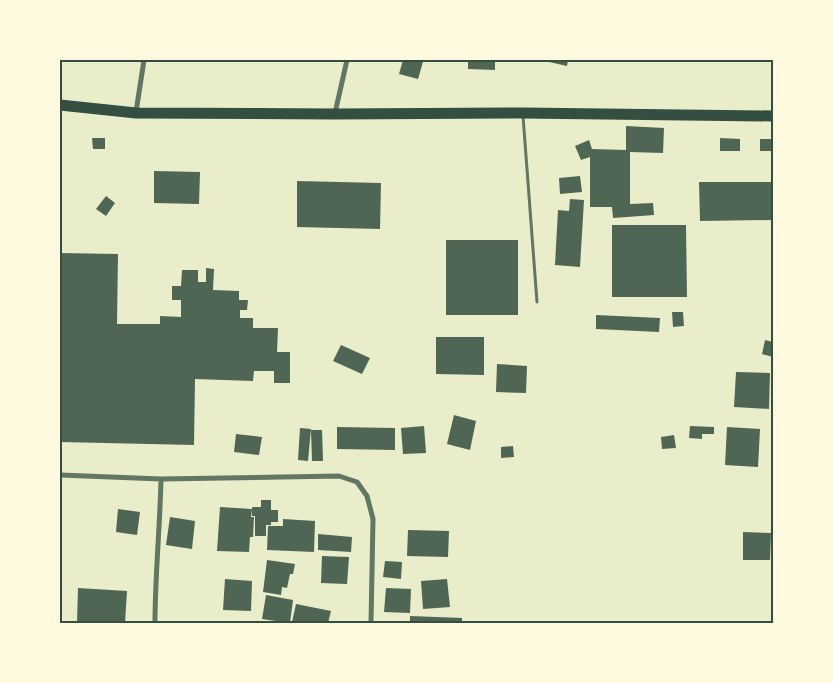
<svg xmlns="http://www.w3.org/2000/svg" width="833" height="683" font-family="Bitter,serif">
<rect width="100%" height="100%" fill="#e9edc9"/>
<path fill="#4f6655" d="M403 60H418L423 62 418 79 399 74Z
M468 60H495V70L468 69Z
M549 60H568L567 66 549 62Z
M626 126 664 128 663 153 630 152V204L653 203 654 215 613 218 612 207H590V157L581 160 575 146 589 140 592 149 626 150Z
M92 138H105V149H93Z
M720 138 740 139V151H720Z
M760 139H773V151H760Z
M154 171 200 172 199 204 154 203Z
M580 176 582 192 560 194 559 178Z
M297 181 381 183 380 229 297 227Z
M699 182H773V220L700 221Z
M106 196 115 203 106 216 96 209Z
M570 199 584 200 580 267 555 265 558 210 569 211Z
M612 225H686L687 297H612Z
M446 240H518V315H446Z
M60 253 118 254 117 324H160V316L181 317V300H172V286H181L182 270H198V282H206V268L214 269 213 290 239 291V300H248L247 310H240V318H253V328H278L277 352H290V383H274V371H254L253 381 195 379 194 445 60 442Z
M672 312H683L684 326 673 327Z
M596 315 660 318 659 332 596 329Z
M436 337H484V375L436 374Z
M765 340 773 342V357L762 354Z
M341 345 370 358 362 374 333 361Z
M497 364 527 366 526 393 496 392Z
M736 372 770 373 769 409 734 407Z
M454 415 476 421 470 450 447 444Z
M424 426 426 453 403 454 401 428Z
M690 426 714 427V434H702V439L689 438Z
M337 427 395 428V450L337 449Z
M727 427 760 429 758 467 725 465Z
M300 428 311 429 308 461 298 460Z
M311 430H322L323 461H312Z
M236 434 262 437 259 455 234 452Z
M674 435 676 448 662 449 661 437Z
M513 446 514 457 501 458V447Z
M261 500H271V510H278V522H271V525H266V536H255V516H252V507H261Z
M220 507 252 509 251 517H247H254L253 537H250L249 552 217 551Z
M118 509 140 512 137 535 116 532Z
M170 517 195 521 192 549 166 545Z
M283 519 315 521 314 552 267 550 268 526H283Z
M408 530 449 531 448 557 407 556Z
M743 532 771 533 770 560H743Z
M318 534 352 537 351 552 318 550Z
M322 556 349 557 347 584 321 583Z
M267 560 295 564 293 574H290L287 588 282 587 281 595 263 592Z
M385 561 402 562 401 579 383 577Z
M225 579 252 581 251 611 223 610Z
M447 579 450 607 423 609 421 581Z
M78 588 127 591 125 623H77Z
M386 588 411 589 410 613 384 612Z
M266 595 293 600 290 623 262 619Z
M296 604 331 611 328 623 292 622Z
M410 616 462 618V623H410Z"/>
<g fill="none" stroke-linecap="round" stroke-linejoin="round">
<path stroke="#617663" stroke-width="3" d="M523 116 537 302"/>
<path stroke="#617663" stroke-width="5" d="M136 112 144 60
M335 113 347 60
M60 475 161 479 339 476 357 482 367 496 373 519 371 623
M155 623C155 575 160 527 161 479"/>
<path stroke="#344e41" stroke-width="11" d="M60 105 136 113 335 114 523 113 773 116"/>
</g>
<rect width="833" height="683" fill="none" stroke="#fefae0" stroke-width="122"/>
<rect x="61" y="61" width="711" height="561" fill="none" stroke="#344e41" stroke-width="2"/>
</svg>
